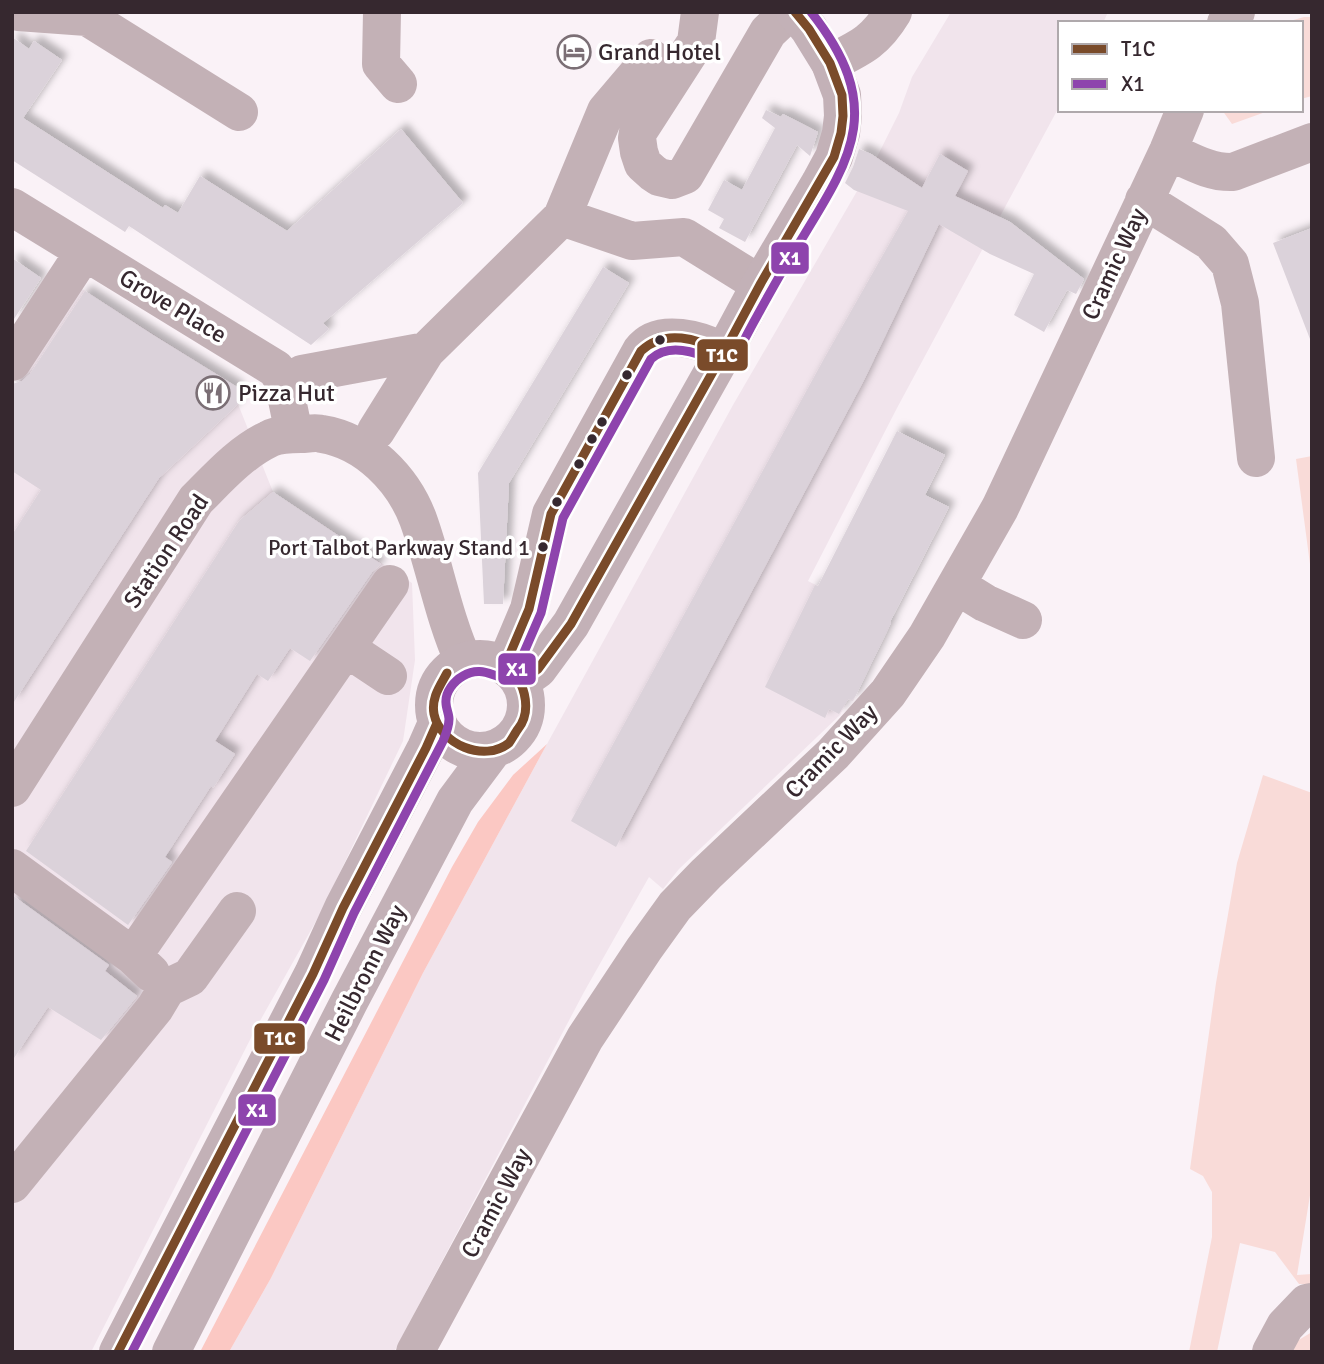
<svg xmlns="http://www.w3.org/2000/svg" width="1324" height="1364" font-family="Signika,sans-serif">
<defs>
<filter id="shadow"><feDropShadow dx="6" dy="-6" stdDeviation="3.5" flood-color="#0004"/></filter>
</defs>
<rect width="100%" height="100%" fill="#faf2f7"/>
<path fill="#f1e4ec" d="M951 12H1108L1103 23H1060V105L897 408 808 581 891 623 853 701 848 699 840 715 679 869 663 889 649 877 584 992 394 1352H229L271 1278 423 973 547 744 733 405 878 155 899 113 912 77Z
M79 287 237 387 238 404 273 492 412 583 415 660 403 741 320 914 256 1028 91 1352H12V393L37 352Z"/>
<path fill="#f9dbd8" d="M1304 17H1312V96L1301 99V23H1283Z
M1222 110H1271L1232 124Z
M1312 456V579L1296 459Z
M1263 775 1312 793V1183L1297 1275 1312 1274V1284H1299L1275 1252 1240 1243 1217 1352H1189L1212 1237V1192L1203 1176 1190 1169 1216 983 1237 863Z
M1312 1332V1352H1293L1297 1341Z"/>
<path fill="#fbc8c3" d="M547 744 423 973 271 1278 229 1352H200L452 867 478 822 513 775Z"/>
<path fill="#dbd2da" filter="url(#shadow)" d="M12 37 29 49 34 41 62 60 23 118 163 208 165 205 178 213 200 176 287 231 401 129 463 203 323 323 329 329 311 345 129 226 125 232 12 160Z
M766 110 781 117 783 114 818 132 810 156 797 145 745 242 719 228 724 219 708 210 724 180 742 190 775 128 762 118Z
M859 149 871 154 922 188 940 154 968 171 955 196 1010 222 1084 279 1076 294 1067 290 1044 332 1014 315 1034 274 990 254 939 224 864 380 616 847 571 821 825 357 908 211 854 190 845 183 853 167Z
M1312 228V338L1310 339 1273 243Z
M12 258 41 278 12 322Z
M603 267 629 283 509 483 503 604H484L478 473Z
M85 291 153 335 237 387 238 404 159 478 12 705V535L41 490 12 471V384L22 381 30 374Z
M897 431 945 455 925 495 949 507 890 622 891 623 855 697 852 700 848 699 839 714 829 709 825 718 765 687 815 585 818 586Z
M273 492 381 564 372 572 310 661 290 648 268 681 257 674 215 741 235 754 213 788 211 786 165 857 172 862 128 925 26 851 239 521Z
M12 895 109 965 105 971 137 996 101 1040 48 1007 12 1061Z"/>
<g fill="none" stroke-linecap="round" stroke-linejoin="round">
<path stroke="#c3b1b6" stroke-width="38" d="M18 12 87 17 97 12
M382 12 381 64 398 84
M700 12 696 42 638 132 637 138 639 152 643 164 653 173 659 177 672 180 685 175 768 32 789 12
M87 17 239 112
M1226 23 1236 12
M830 63C860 48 875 42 893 12
M1168 151C1189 160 1209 173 1233 172L1312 142
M1144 200 1211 242 1230 264 1240 303 1256 458
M12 207 276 369 283 380 294 434
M562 217 632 241 684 237 747 276
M12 362 84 252
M302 374 426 351 562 217 606 111 651 58
M376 431 426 351
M956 585 985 603 1023 620
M346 648 388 676
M505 666 529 609 551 514 641 351C659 327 702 340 724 352
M12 788 196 500C219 477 240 453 269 439 278 434 291 434 301 434 308 434 316 432 322 434 366 441 403 479 418 519 435 566 443 616 464 662
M12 868 133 956 151 973
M133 956 390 584
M12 1184 155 1008 167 988 190 977 237 911
M415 1352 585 1038 644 949 675 906 706 874 833 754 888 693 927 636 1000 508 1168 151 1185 110
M1271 1352 1285 1326 1307 1303 1312 1302"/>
<path stroke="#c3b1b7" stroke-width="38" d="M434 705a46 46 0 1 1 92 0a46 46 0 1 1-92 0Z
M520 682 538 669 571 624 724 352 761 283 820 183 834 157 841 133 843 116 842 95 830 63 809 29 795 12
M118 1352 313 974 343 908 426 748 437 723
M171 1352 349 1002 455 801 493 750"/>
<defs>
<path id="bus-1" d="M507 661 529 609 551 514 641 351C665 328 697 339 724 352
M447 673C440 686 431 698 434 714 440 744 484 763 509 743 512 739 515 733 518 729 529 715 527 697 520 682
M520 682 538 669 571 624 724 352 761 283 834 157 841 133 843 116 842 95 830 63 809 29 795 12
M118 1352 313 974 343 908 426 748 437 723"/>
<path id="bus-2" d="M132 1352 324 980 354 913 443 741C446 734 449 727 449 719 449 714 446 708 446 703 445 692 454 681 463 676 487 662 500 687 515 673L541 613 563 518 651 359C666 345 689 350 706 357 711 359 717 363 722 364 728 365 728 363 733 361 741 347 748 332 756 318 767 298 778 278 790 258 847 164 891 113 811 12"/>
</defs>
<use href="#bus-1" stroke="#fff" stroke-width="14"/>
<use href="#bus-2" stroke="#fff" stroke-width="14"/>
<use href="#bus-1" stroke="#7a4b2a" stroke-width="9"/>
<use href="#bus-2" stroke="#8e44ad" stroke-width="9"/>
</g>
<defs>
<symbol id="hotel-ring" viewBox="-11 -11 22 22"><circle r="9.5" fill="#fff" stroke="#7b6f75" stroke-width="1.5"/><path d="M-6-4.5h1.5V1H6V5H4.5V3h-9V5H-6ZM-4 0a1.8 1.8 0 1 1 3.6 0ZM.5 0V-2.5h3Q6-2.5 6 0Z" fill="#7b6f75"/></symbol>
<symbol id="restaurant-ring" viewBox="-11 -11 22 22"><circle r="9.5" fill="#fff" stroke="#7b6f75" stroke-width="1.5"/><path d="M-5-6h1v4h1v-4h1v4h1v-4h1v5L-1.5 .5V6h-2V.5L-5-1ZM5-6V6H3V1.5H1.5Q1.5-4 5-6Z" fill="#7b6f75"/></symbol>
</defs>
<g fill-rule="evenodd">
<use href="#hotel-ring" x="555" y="33" width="38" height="38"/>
<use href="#restaurant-ring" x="194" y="374" width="38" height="38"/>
</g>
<g fill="#36282f" stroke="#fff" stroke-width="2.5">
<circle cx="660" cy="340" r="6"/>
<circle cx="627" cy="375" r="6"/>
<circle cx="602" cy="422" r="6"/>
<circle cx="592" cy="439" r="6"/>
<circle cx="579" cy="464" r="6"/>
<circle cx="557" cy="502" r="6"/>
<circle cx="543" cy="547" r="6"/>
</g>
<g text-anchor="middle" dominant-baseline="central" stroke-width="7" stroke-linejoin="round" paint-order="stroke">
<g font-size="22" fill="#36282f" stroke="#fff" text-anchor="end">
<text x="530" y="547">Port Talbot Parkway Stand 1</text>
</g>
<g font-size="24" fill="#36282f" stroke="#fff" text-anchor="start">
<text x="598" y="52">Grand Hotel</text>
<text x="238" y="393">Pizza Hut</text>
</g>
<g font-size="24" fill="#36282f" stroke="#fff">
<text transform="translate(1114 264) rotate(-65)">Cramic Way</text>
<text transform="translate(173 306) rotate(31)">Grove Place</text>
<text transform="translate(166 551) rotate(-56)">Station Road</text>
<text transform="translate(831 751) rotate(-46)">Cramic Way</text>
<text transform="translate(365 973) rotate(-63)">Heilbronn Way</text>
<text transform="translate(496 1203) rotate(-62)">Cramic Way</text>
</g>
</g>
<g stroke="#fff" stroke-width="2.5">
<rect x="770" y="241" width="40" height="34" rx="7" fill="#8e44ad"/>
<rect x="696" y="338" width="53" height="34" rx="7" fill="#7a4b2a"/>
<rect x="497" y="652" width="40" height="34" rx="7" fill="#8e44ad"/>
<rect x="253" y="1022" width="53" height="33" rx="7" fill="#7a4b2a"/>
<rect x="237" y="1093" width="40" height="34" rx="7" fill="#8e44ad"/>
</g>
<g font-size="19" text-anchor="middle" font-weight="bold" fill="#fff">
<text x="790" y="265">X1</text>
<text x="722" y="362">T1C</text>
<text x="517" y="676">X1</text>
<text x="280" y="1045">T1C</text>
<text x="257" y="1117">X1</text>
</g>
<rect width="1324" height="1364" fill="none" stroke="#36282f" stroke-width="28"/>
<rect x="1058" y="21" width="245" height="91" fill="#ffffff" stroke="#afa9ac" stroke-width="2"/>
<rect x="1072" y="44" width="35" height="10" fill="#7a4b2a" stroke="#afa9ac" stroke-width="2"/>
<text x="1121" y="56" font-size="21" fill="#36282f">T1C</text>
<rect x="1072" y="79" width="35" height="10" fill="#8e44ad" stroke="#afa9ac" stroke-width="2"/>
<text x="1121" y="91" font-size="21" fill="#36282f">X1</text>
</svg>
